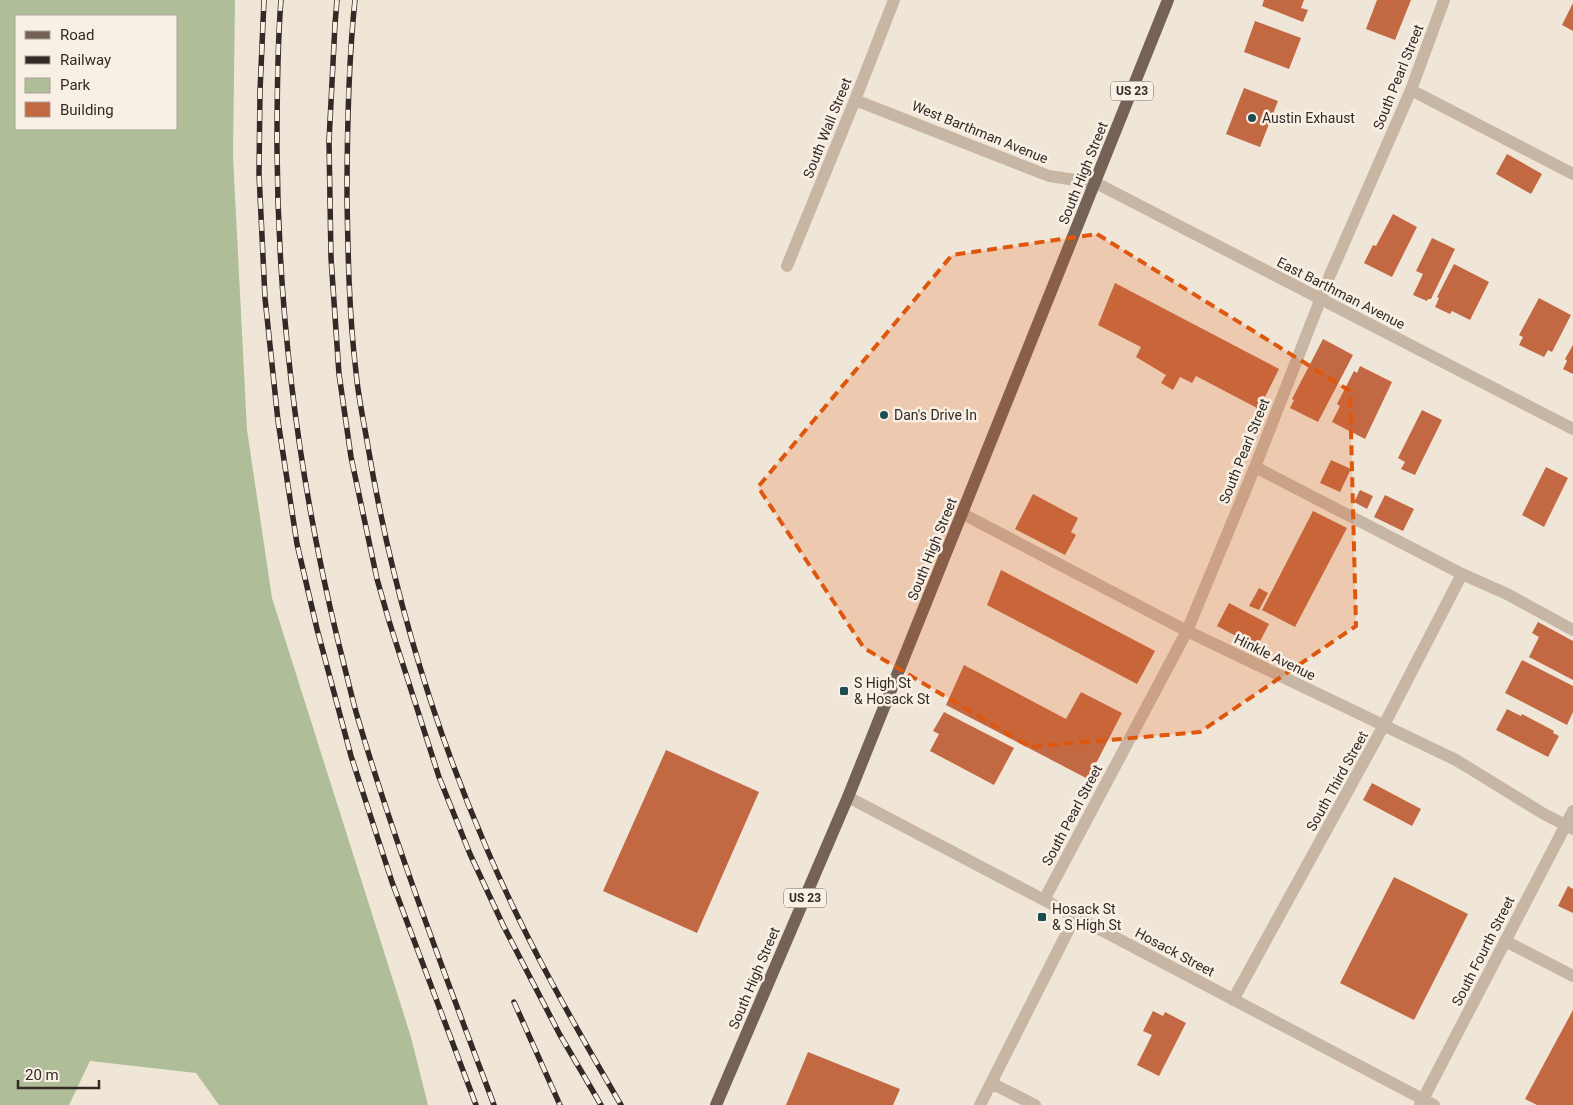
<svg xmlns="http://www.w3.org/2000/svg" width="1573" height="1105" font-family="Roboto,sans-serif">
<rect width="100%" height="100%" fill="#f0e6d8"/>
<path fill="#afbe99" fill-rule="evenodd" d="M0 0H235L233 156 247 430 272 598 411 1037 428 1105H219L196 1073 90 1061 69 1105H0ZM16 16H176V129H16Z"/>
<path fill="#c26944" d="M1264 0H1304L1301 8 1308 10 1303 22 1262 6Z
M1377 0H1411L1395 40 1366 29Z
M1573 3V31L1562 25Z
M1255 21 1301 38 1289 69 1244 52Z
M1244 88 1278 101 1260 147 1226 134Z
M1507 154 1542 174 1531 194 1496 174Z
M1393 214 1417 227 1392 277 1364 263 1373 245 1376 246Z
M1432 238 1455 249 1431 299H1428L1427 301 1413 295 1423 274 1416 271Z
M1454 264 1489 282 1470 320 1452 311 1450 314 1435 307 1439 298 1437 297Z
M1115 283 1279 369 1259 409 1196 376 1192 383 1180 377 1173 390 1161 383 1166 375 1136 357 1141 347 1098 325Z
M1539 298 1571 315 1552 352 1548 350 1544 357 1519 345 1523 337 1519 335Z
M1323 339 1353 355 1318 422 1290 408 1294 400 1292 399Z
M1573 345V374L1563 369 1567 361 1565 359Z
M1360 366 1392 382 1365 439 1332 422 1340 406 1337 404 1354 371 1357 373Z
M1422 410 1442 420 1415 475 1401 469 1405 462 1398 458Z
M1331 460 1351 469 1340 492 1320 483Z
M1546 467 1568 478 1544 527 1522 515Z
M1360 490 1373 496 1367 509 1354 502Z
M1033 494 1078 518 1071 532 1076 535 1065 555 1015 529Z
M1385 495 1414 509 1403 531 1374 517Z
M1313 511 1347 528 1295 627 1262 610Z
M1001 570 1155 651 1137 684 987 605Z
M1259 588 1268 593 1259 610 1249 606Z
M1229 603 1269 624 1257 647 1217 626Z
M1538 622 1573 641V680L1529 657 1539 637 1532 633Z
M1522 660 1573 686V712L1567 725 1505 693Z
M964 665 1066 719 1081 692 1122 713 1088 779 946 705Z
M1507 709 1521 716 1522 714 1554 731 1553 733 1559 736 1548 757 1496 730Z
M944 712 1014 748 994 785 930 751 939 734 933 731Z
M666 750 759 792 697 933 603 891Z
M1372 783 1421 809 1412 826 1363 800Z
M1394 877 1468 914 1414 1020 1340 983Z
M1568 886 1573 889V913L1558 906Z
M1573 1010V1105H1537L1525 1099Z
M1153 1011 1163 1016 1165 1012 1186 1023 1159 1076 1137 1065 1152 1035 1143 1031Z
M808 1052 900 1089 893 1105H786Z"/>
<g fill="none" stroke-linecap="round" stroke-linejoin="round">
<path stroke="#c7b6a4" stroke-width="12" d="M1411 90 1573 174
M855 100 1049 176 1096 183 1573 429
M787 266 855 100 894 0
M1255 467 1462 574 1507 594 1573 630
M963 514 1187 631 1456 760 1544 814 1573 829
M848 797 1434 1105
M1044 900 1187 631 1255 467 1330 275 1411 90 1444 0
M1505 941 1573 976
M1233 1000 1384 725 1462 574
M991 1083 1035 1105
M980 1105 1075 917
M1420 1105 1573 811"/>
<path stroke="#746257" stroke-width="12" d="M716 1105 848 797 1168 0"/>
<defs>
<path id="rail" d="M264 0 260 91 259 174 265 298 278 421 297 544 317 629 351 756 392 882 476 1105
M281 0C277 49 277 99 277 148 278 316 299 483 339 645 345 668 350 690 356 712 395 845 445 975 494 1105
M337 0 335 24 329 141 331 258 339 374 351 457 377 579 389 621 439 777 470 854 504 927 560 1035 601 1105
M355 0C348 65 347 132 347 198 348 256 349 314 356 372 358 395 363 418 367 441 390 580 430 717 486 847 524 937 572 1021 621 1105
M514 1002 560 1105"/>
</defs>
<use href="#rail" stroke="#332a26" stroke-width="5.5"/>
<use href="#rail" stroke="#f8f0e4" stroke-width="4" stroke-dasharray="11" stroke-linecap="butt"/>
</g>
<path fill="#df570d" fill-opacity="0.2" stroke="#df570d" stroke-width="4" stroke-dasharray="10 6" stroke-linejoin="round" d="M1097 234 1350 391 1356 626 1200 732 1030 747 864 648 758 487 952 255Z"/>
<g fill="#1d4c53" stroke="#f8f0e4" stroke-width="2">
<circle cx="1252" cy="118" r="5"/>
<circle cx="884" cy="415" r="5"/>
<rect x="839" y="686" width="10" height="10" rx="2.5"/>
<rect x="1037" y="912" width="10" height="10" rx="2.5"/>
</g>
<g text-anchor="middle" dominant-baseline="central" stroke-width="5" stroke-linejoin="round" paint-order="stroke">
<g fill="#f8f0e4" stroke="#6e655f" stroke-width="1">
<rect x="1111" y="81.5" width="42" height="19" rx="4"/>
<rect x="784" y="888.5" width="42" height="19" rx="4"/>
</g>
<g font-size="12" font-weight="bold" fill="#332a26">
<text x="1132" y="91">US 23</text>
<text x="805" y="898">US 23</text>
</g>
<g font-size="14" fill="#332a26" stroke="#f8f0e4">
<text transform="translate(1398 77) rotate(-68)">South Pearl Street</text>
<text transform="translate(827 128) rotate(-68)">South Wall Street</text>
<text transform="translate(980 132) rotate(22)">West Barthman Avenue</text>
<text transform="translate(1083 173) rotate(-68)">South High Street</text>
<text transform="translate(1341 293) rotate(27)">East Barthman Avenue</text>
<text transform="translate(1244 451) rotate(-68)">South Pearl Street</text>
<text transform="translate(932 549) rotate(-68)">South High Street</text>
<text transform="translate(1275 657) rotate(26)">Hinkle Avenue</text>
<text transform="translate(1337 781) rotate(-61)">South Third Street</text>
<text transform="translate(1072 815) rotate(-62)">South Pearl Street</text>
<text transform="translate(1483 951) rotate(-63)">South Fourth Street</text>
<text transform="translate(1175 952) rotate(28)">Hosack Street</text>
<text transform="translate(754 978) rotate(-67)">South High Street</text>
</g>
<g font-size="14" fill="#332a26" stroke="#f8f0e4" text-anchor="start">
<text x="1262" y="118">Austin Exhaust</text>
<text x="894" y="415">Dan's Drive In</text>
<text x="854" y="683">S High St<tspan x="854" dy="16">&amp; Hosack St</tspan></text>
<text x="1052" y="909">Hosack St<tspan x="1052" dy="16">&amp; S High St</tspan></text>
</g>
</g>
<rect x="15" y="15" width="162" height="115" fill="#f8f0e4" stroke="#a9a198"/>
<rect x="25" y="31" width="25" height="8" fill="#746257" stroke="#a9a198"/>
<text x="60" y="40" font-size="15" fill="#332a26">Road</text>
<rect x="25" y="56" width="25" height="8" fill="#332a26" stroke="#a9a198"/>
<text x="60" y="65" font-size="15" fill="#332a26">Railway</text>
<rect x="25" y="78" width="25" height="15" fill="#afbe99" stroke="#a9a198"/>
<text x="60" y="90" font-size="15" fill="#332a26">Park</text>
<rect x="25" y="102" width="25" height="15" fill="#c26944" stroke="#a9a198"/>
<text x="60" y="115" font-size="15" fill="#332a26">Building</text>
<path d="M18 1080v8h81v-8" fill="none" stroke="#332a26" stroke-width="2.5"/>
<text x="25" y="1080" font-size="15" fill="#332a26" stroke="#f8f0e4" stroke-width="4" paint-order="stroke">20 m</text>
</svg>
